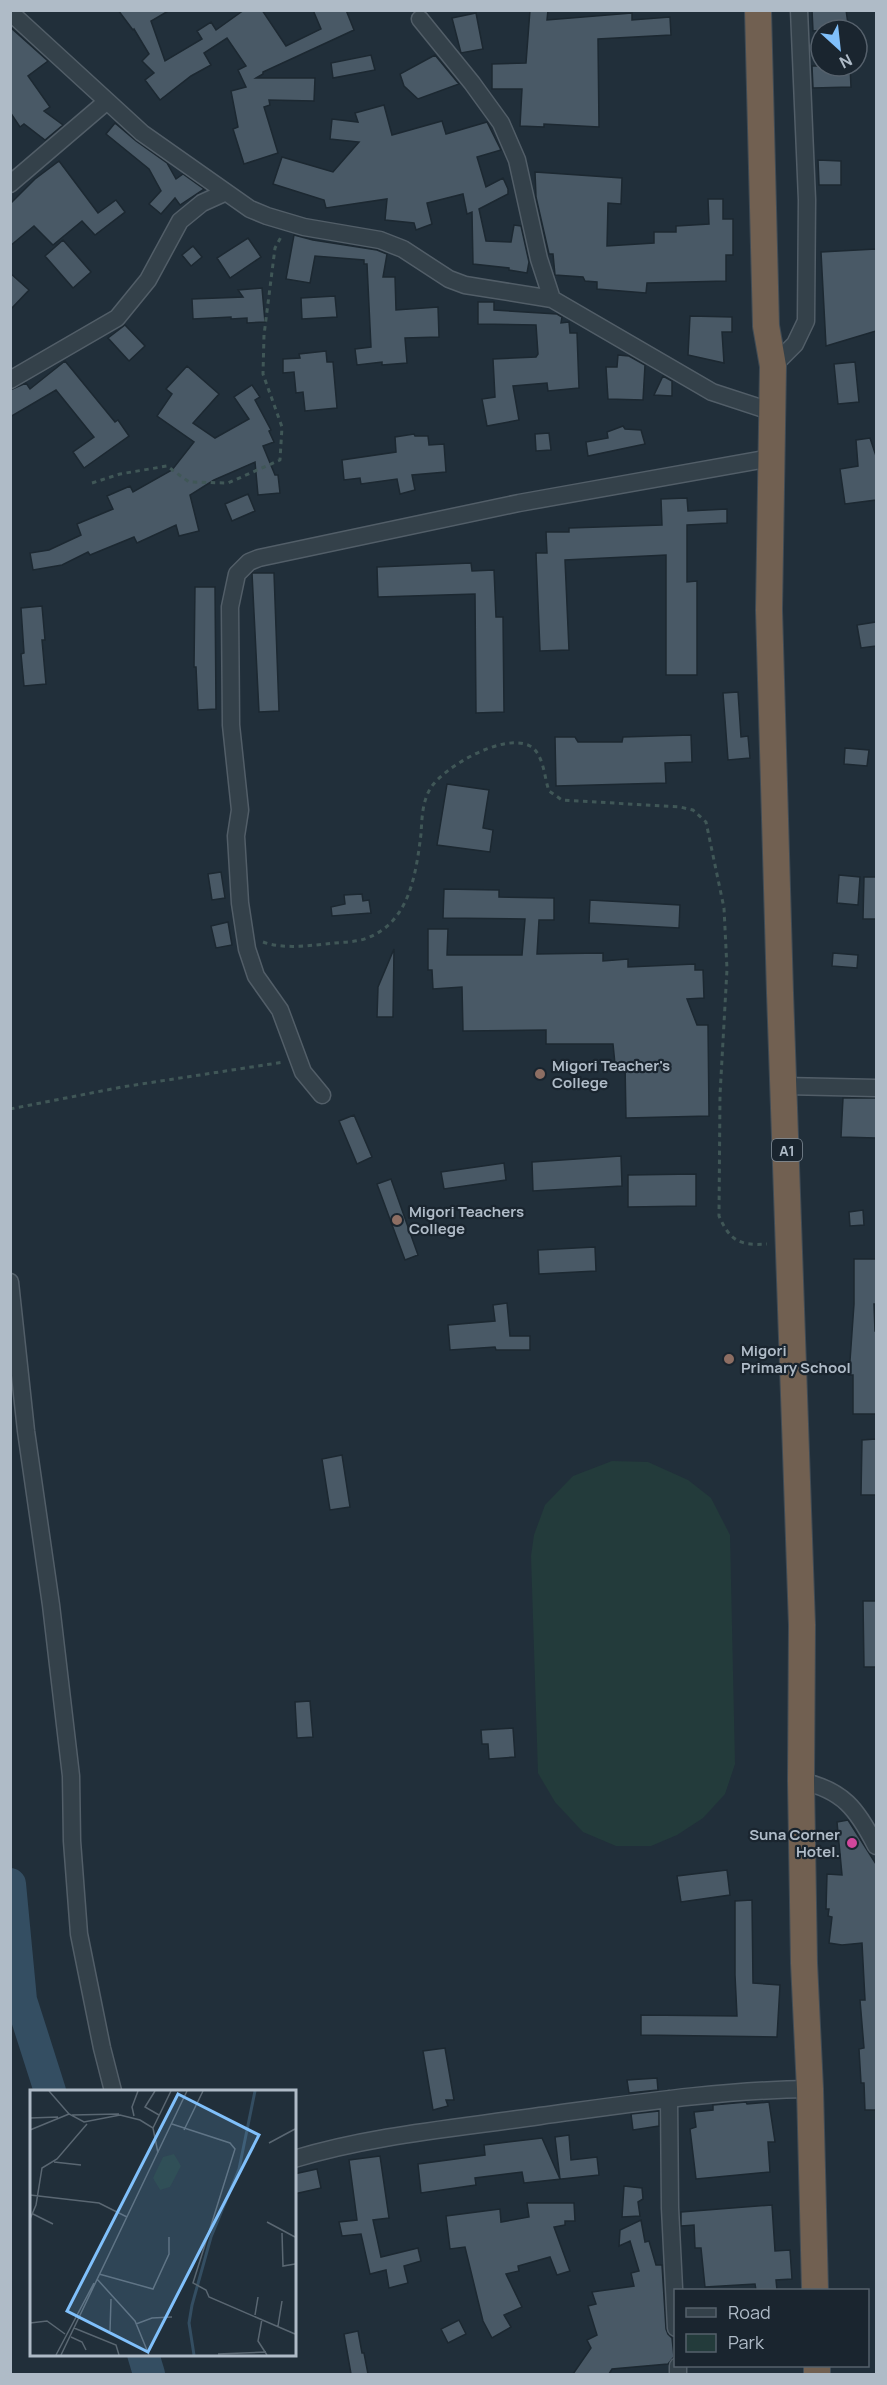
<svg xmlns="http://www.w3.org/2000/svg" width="887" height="2385" font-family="Manrope,sans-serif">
<rect width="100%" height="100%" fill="#212f3a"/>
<path fill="#233b3b" d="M612 1461 648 1462 688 1480 711 1498 730 1535 735 1764 725 1794 703 1818 677 1835 651 1846H616L583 1832 555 1802 538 1773 531 1556 534 1535 545 1505 573 1476Z"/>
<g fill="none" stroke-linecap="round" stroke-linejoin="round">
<path stroke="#344e62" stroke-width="32" d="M10 1884 21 2000 50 2091
M143 2354 149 2374"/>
</g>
<path fill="#495966" stroke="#1c2831" stroke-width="1.5" d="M118 10H170L151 21 165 61 202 39 197 31 211 22 216 30 244 10H262L286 46 321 29 313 10H346L354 30 263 72V74L256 78H315L314 101 269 100 270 105 264 107 278 153 244 164 233 129 238 127 231 91 246 87 238 70 246 66 227 38 204 53 211 65 191 76 160 100 145 80 154 73 142 61 149 54 134 29 133 30Z
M530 10H548L547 20 632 13V20L670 17 671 35 598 39 599 127 544 124V127L520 126 522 89H492V64L526 63Z
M812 10H846L848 24 833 26V29L813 31Z
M476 13 483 49 461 53 452 18Z
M10 27 48 61 28 76 50 107 44 111 63 125 45 140 24 124 20 127 10 112Z
M371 55 375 70 333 78 331 63Z
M435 55 459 84 418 99 404 86 400 74Z
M812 66H850L851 87 813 88Z
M384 105 392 135 442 121 446 134 487 122 501 150 477 157 486 187 503 178 508 189V194L479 209 486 241 511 242 514 225 521 226 529 262 527 273 509 270V268L473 264 472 212 467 214 463 194 427 203 432 224 416 230 414 223 385 220 387 199 326 208 324 200 273 184 282 157 333 172 359 142 330 139 332 119 358 122 355 113Z
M115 123 136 141 167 163 176 179 183 174 204 189 180 205 175 198 161 214 149 204 161 191 149 169 106 134Z
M818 160 841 161V185H819Z
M59 161 98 213 116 200 125 212 95 235 82 221 53 245 34 226 10 246V204L35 179Z
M535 172 622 178 621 204 608 203 607 246 654 243V232H676V226L709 224 708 199H723V219H733V255H726V281L647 283 646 293 597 289V282L585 281 583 277 555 275 553 254H549L536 197Z
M294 235 313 240 377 250 387 254 383 277H395L396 310 438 307 439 337 405 338 407 363 382 365V362L357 365 355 349 371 347 367 264H364V260L315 256 310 283 286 279Z
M248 238 261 257 230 278 217 258Z
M63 240 91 272 73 288 45 256Z
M193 246 202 257 191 266 182 255Z
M876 249V331L826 346 821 252Z
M10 273 29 290 10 310Z
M262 288 265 322 247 323V318L231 319V317L193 319 192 299 243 297 238 290Z
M335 296 337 317 302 319 301 298Z
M478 302H494V310L557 314 562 317 561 323 569 322 570 333H577L579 388 548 391 547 383 513 386 519 420 487 426 482 399 495 397 493 359 536 357 538 354 536 325 478 324Z
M690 316 732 317V332H722L724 363 688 355Z
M125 325 145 346 129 361 108 338Z
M326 351 327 362H333L337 408 305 411 303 392 296 393 294 372 283 373V359L300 358 299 354Z
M618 355 629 356 645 365 643 400 608 399 606 367H617Z
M65 361 115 422 118 420 129 436 84 468 73 452 94 437 56 390 10 417V390L26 383 30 389Z
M855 362 859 402 838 404 834 364Z
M187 366 219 394 193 423 215 438 249 419 234 397 252 385 260 397 255 400 271 430 269 431 274 442 263 446 275 475H278L280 493 258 495 255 462 214 480 190 495 199 531 179 536 176 525 137 543 134 537 90 555 88 552 62 565 33 570 30 553 49 550 81 535 77 524 113 509 107 496 130 486 133 492 172 470 194 442 157 416 172 394 166 389Z
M663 376 672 381V396L654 395Z
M623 426 625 429 641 430 645 444 588 456 586 442 608 438 607 432Z
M549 433 551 450 536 451 535 434Z
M414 434 415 436H428L429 445 444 444 446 472 412 475 415 490 400 494 397 479 361 484 360 478 344 480 342 460 396 452 395 437Z
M870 438 876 456V500L845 504 840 469 858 466 856 440Z
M248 494 255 511 232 521 225 504Z
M687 498 688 511 727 509V523L687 525V582L697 581V675H666V555L565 560 569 650 540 651 536 553H547L546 532H569V528L662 525 661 499Z
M471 563 472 571 494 570 496 617H503L504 712 476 713 475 594 378 597 377 567Z
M252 573H274L279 711 259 712Z
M195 587H215L216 709 198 710 196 667H194Z
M42 606 45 640H42L46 684 24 686 21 654 24 653 21 608Z
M876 622V646L861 648 857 625Z
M738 692 741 737 748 736 750 758 728 760 723 693Z
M691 735 692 762 665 763 666 783 556 786 555 737H575L578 742H622L623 737Z
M845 748 869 750 867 766 844 764Z
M447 784 489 790 483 828 493 830 490 852 437 845Z
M221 872 225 898 212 900 208 874Z
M839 875 860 877 858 905 837 903Z
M864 877H876V919H863Z
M444 889 499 890V897L554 898V920H539L537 954 603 953V961L628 959V967L695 964V970H703L704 998 687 999 697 1025H708L709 1116 626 1118 625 1063 615 1064 613 1044H546V1030L463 1031 462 987 433 989 432 970H428V929H448L447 955H522L525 919 443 918Z
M362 894 363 901 369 900 371 913 332 916 331 907 345 904 344 895Z
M590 900 680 905 679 928 589 923Z
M228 922 232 945 216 948 211 926Z
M394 949 393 1017H377L378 987Z
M833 953 858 955 857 968 832 966Z
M843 1098H876V1138L841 1137Z
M354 1115 372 1157 357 1164 339 1121Z
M621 1156 622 1186 533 1191 532 1162Z
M504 1163 506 1180 444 1189 441 1172Z
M696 1174V1206L628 1207V1175Z
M391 1179 418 1255 405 1260 377 1184Z
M863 1210 864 1225 850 1226 849 1212Z
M595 1247 596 1271 539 1274 538 1250Z
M854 1259H876V1304H874L875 1331H876V1414H853V1375H849L854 1304Z
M507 1303 510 1336H530V1350H496L495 1347 450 1350 448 1325 495 1321 493 1305Z
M876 1439V1495H861L862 1440Z
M342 1455 350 1507 330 1510 322 1459Z
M863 1601H876V1667H864Z
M310 1701 313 1737 297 1738 295 1702Z
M513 1728 515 1757 489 1759 488 1744H482L481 1730Z
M848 1820 876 1864V2110H865L864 2083H861L859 2049 864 2048 860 2000H865L862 1943 842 1945 829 1943 832 1917 828 1916 829 1909H826L827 1874 842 1875 837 1822Z
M727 1870 730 1895 681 1902 677 1876Z
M752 1900 753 1983 780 1985 777 2037 641 2035V2015L737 2016 735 1975V1901Z
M445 2048 454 2100H446L448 2106 433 2110 423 2051Z
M657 2078 658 2090 629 2093 627 2080Z
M746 2102 747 2104 769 2102 775 2142H768L770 2172 696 2179 690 2129 696 2127 694 2112 713 2110V2105Z
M659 2111V2126L633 2130 631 2114Z
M569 2135 571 2160 597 2157 599 2175 524 2183 522 2172 475 2178 476 2185 421 2193 418 2164 485 2155 484 2145 542 2138 560 2179 555 2137Z
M380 2156 389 2218 373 2220 381 2257 418 2248 421 2261 404 2266 408 2283 389 2288 386 2270 370 2274 361 2234 342 2236 339 2222 357 2220 349 2160Z
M317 2169 321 2188 294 2194V2174Z
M624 2186 642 2188 643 2199 638 2202 640 2216 622 2217Z
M527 2203H574L575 2221H565V2225L554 2227 570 2271 557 2275 550 2257 518 2266 519 2271 506 2274 522 2307 504 2315 511 2327 492 2338 483 2321 465 2247 450 2249 446 2216 500 2209 501 2222 529 2217Z
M772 2205 775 2251 790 2250 792 2279 776 2280 777 2290H756L755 2284 705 2287 701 2248H695L694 2225 681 2226V2212Z
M641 2220 645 2242 649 2241 656 2265H662L666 2329 668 2334 672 2338 674 2357 668 2364 612 2369 609 2374H573L591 2348 587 2340 597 2335 588 2306 596 2304 592 2292 634 2286 631 2273 639 2271 630 2241 619 2246 620 2230Z
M459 2320 466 2334 448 2343 441 2329Z
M358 2331 362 2353H364L368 2374H351L344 2334Z"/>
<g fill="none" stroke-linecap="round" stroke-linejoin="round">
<defs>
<path id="minor" d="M10 12 142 133 250 209 267 216 304 227 380 240 403 249 449 279 465 285 552 299 712 392 770 411
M420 19 472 83 501 123 517 160 539 259 552 299
M10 184 106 102
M773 366 795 344 806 321 807 200 799 10
M10 380 117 318 148 280 180 221 202 203 224 193
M785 1086 876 1088
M322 1095 303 1072 280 1010 256 976 247 949 240 903 236 836 240 810 231 725 230 607 237 574 249 562 259 558 519 503 771 458
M10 1282 26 1431 51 1605 71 1776 72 1841 79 1934 102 2048 113 2091
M801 1781C843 1790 857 1809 876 1846
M669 2099 670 2208 676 2328
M294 2159C373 2135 458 2128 540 2116 630 2104 719 2090 810 2089
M678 2366V2374"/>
<path id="highway" d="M758 10 766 326 773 366 769 610 780 993 802 1625 801 1781 804 1963 810 2089 815 2290
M817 2366V2374"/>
</defs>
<use href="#minor" stroke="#525e68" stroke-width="19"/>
<use href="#highway" stroke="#3f4b55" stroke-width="28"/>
<path stroke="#405757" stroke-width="3" stroke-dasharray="4.5 4.5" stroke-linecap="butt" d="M92 483 120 474 167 466 189 482 228 483 280 460 282 427 263 374 264 335 275 248 281 237
M263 942C285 950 313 945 335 943 346 942 357 942 367 938 410 922 416 873 421 834 422 819 422 803 430 789 443 767 504 732 530 746 544 754 544 777 549 791L562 800 680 807 693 810 706 822 724 908 727 969 720 1095 719 1216C730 1241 740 1246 767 1244
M10 1109 122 1087 284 1062"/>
<use href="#minor" stroke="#34414a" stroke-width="16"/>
<use href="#highway" stroke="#716051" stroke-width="26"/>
</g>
<g fill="#8d6e63" stroke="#1a252f" stroke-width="2">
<circle cx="540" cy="1074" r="6"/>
<circle cx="397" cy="1220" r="6"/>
<circle cx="729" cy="1359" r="6"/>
</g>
<circle fill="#d1479c" stroke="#1a252f" stroke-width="2" cx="852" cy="1843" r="6"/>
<g text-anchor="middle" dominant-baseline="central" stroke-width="4.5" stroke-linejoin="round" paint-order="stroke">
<rect fill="#1a252f" stroke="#828e99" stroke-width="1.5" x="772" y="1139" width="30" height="22" rx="4.5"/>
<g font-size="14" font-weight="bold" fill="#afbbc7">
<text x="787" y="1150">A1</text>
</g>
<g font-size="15" font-weight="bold" fill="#afbbc7" stroke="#1a252f" text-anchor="start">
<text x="552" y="1065">Migori Teacher's<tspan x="552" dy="17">College</tspan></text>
<text x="409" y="1211">Migori Teachers<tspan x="409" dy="17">College</tspan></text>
<text x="741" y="1350">Migori<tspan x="741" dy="17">Primary School</tspan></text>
<text x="840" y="1834" text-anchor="end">Suna Corner<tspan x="840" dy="17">Hotel.</tspan></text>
</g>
</g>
<g transform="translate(30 2090)">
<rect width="266" height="266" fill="#212f3a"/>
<path d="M144 64 151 76 140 97 130 100 123 88 133 67Z" fill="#233b3b"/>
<path fill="none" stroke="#344e62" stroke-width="3" d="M164 265 159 233 162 215 181 147 209 79 225 1"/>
<path fill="none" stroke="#5a6772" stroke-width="1.5" d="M19 1 39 24 54 32 90 25 110 30 123 38 128 63M125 1 115 17 129 25M42 25 89 24M104 26 102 17 108 1M0 28 28 27M142 34 200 53 205 59 163 193 176 200 179 207 265 244M123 38 141 1M0 40 39 24M154 40 173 1M239 53 265 39M24 72 51 75M0 105 69 113 97 127M3 124 23 134M0 129 6 115 12 78 27 69 57 34M237 132 265 147M252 143 253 176 265 174M69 184 123 199 139 164V147M67 189 105 231 119 265M225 225 228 207M232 229 228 251 237 265M0 233 17 231 35 244M106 234 122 228 142 227M248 236 252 211M44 238 86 255 89 265M80 241 81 209M41 247 52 252 56 260M188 264 236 262M26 265 64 193M31 265 157 1"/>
<path fill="#80c0fb" fill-opacity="0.15" stroke="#80c0fb" stroke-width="3" d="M148 4 229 45 118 262 37 221Z"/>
<rect width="266" height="266" fill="none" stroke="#afbbc7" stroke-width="3"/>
</g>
<rect width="887" height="2385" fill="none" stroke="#afbbc7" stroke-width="24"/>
<rect x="674" y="2289" width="195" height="78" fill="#1a252f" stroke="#56616c" stroke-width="1.5"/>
<rect x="686" y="2308" width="30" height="9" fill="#34414a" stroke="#56616c" stroke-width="1.5"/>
<text x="728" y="2319" font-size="18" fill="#afbbc7">Road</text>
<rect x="686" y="2334" width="30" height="18" fill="#233b3b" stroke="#56616c" stroke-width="1.5"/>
<text x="728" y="2349" font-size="18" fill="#afbbc7">Park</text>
<g transform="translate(839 48) rotate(153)"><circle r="28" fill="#1a252f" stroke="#56616c" stroke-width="1.5"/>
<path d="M0-4.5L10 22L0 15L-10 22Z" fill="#80c0fb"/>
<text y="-9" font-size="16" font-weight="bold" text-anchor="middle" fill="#afbbc7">N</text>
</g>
</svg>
